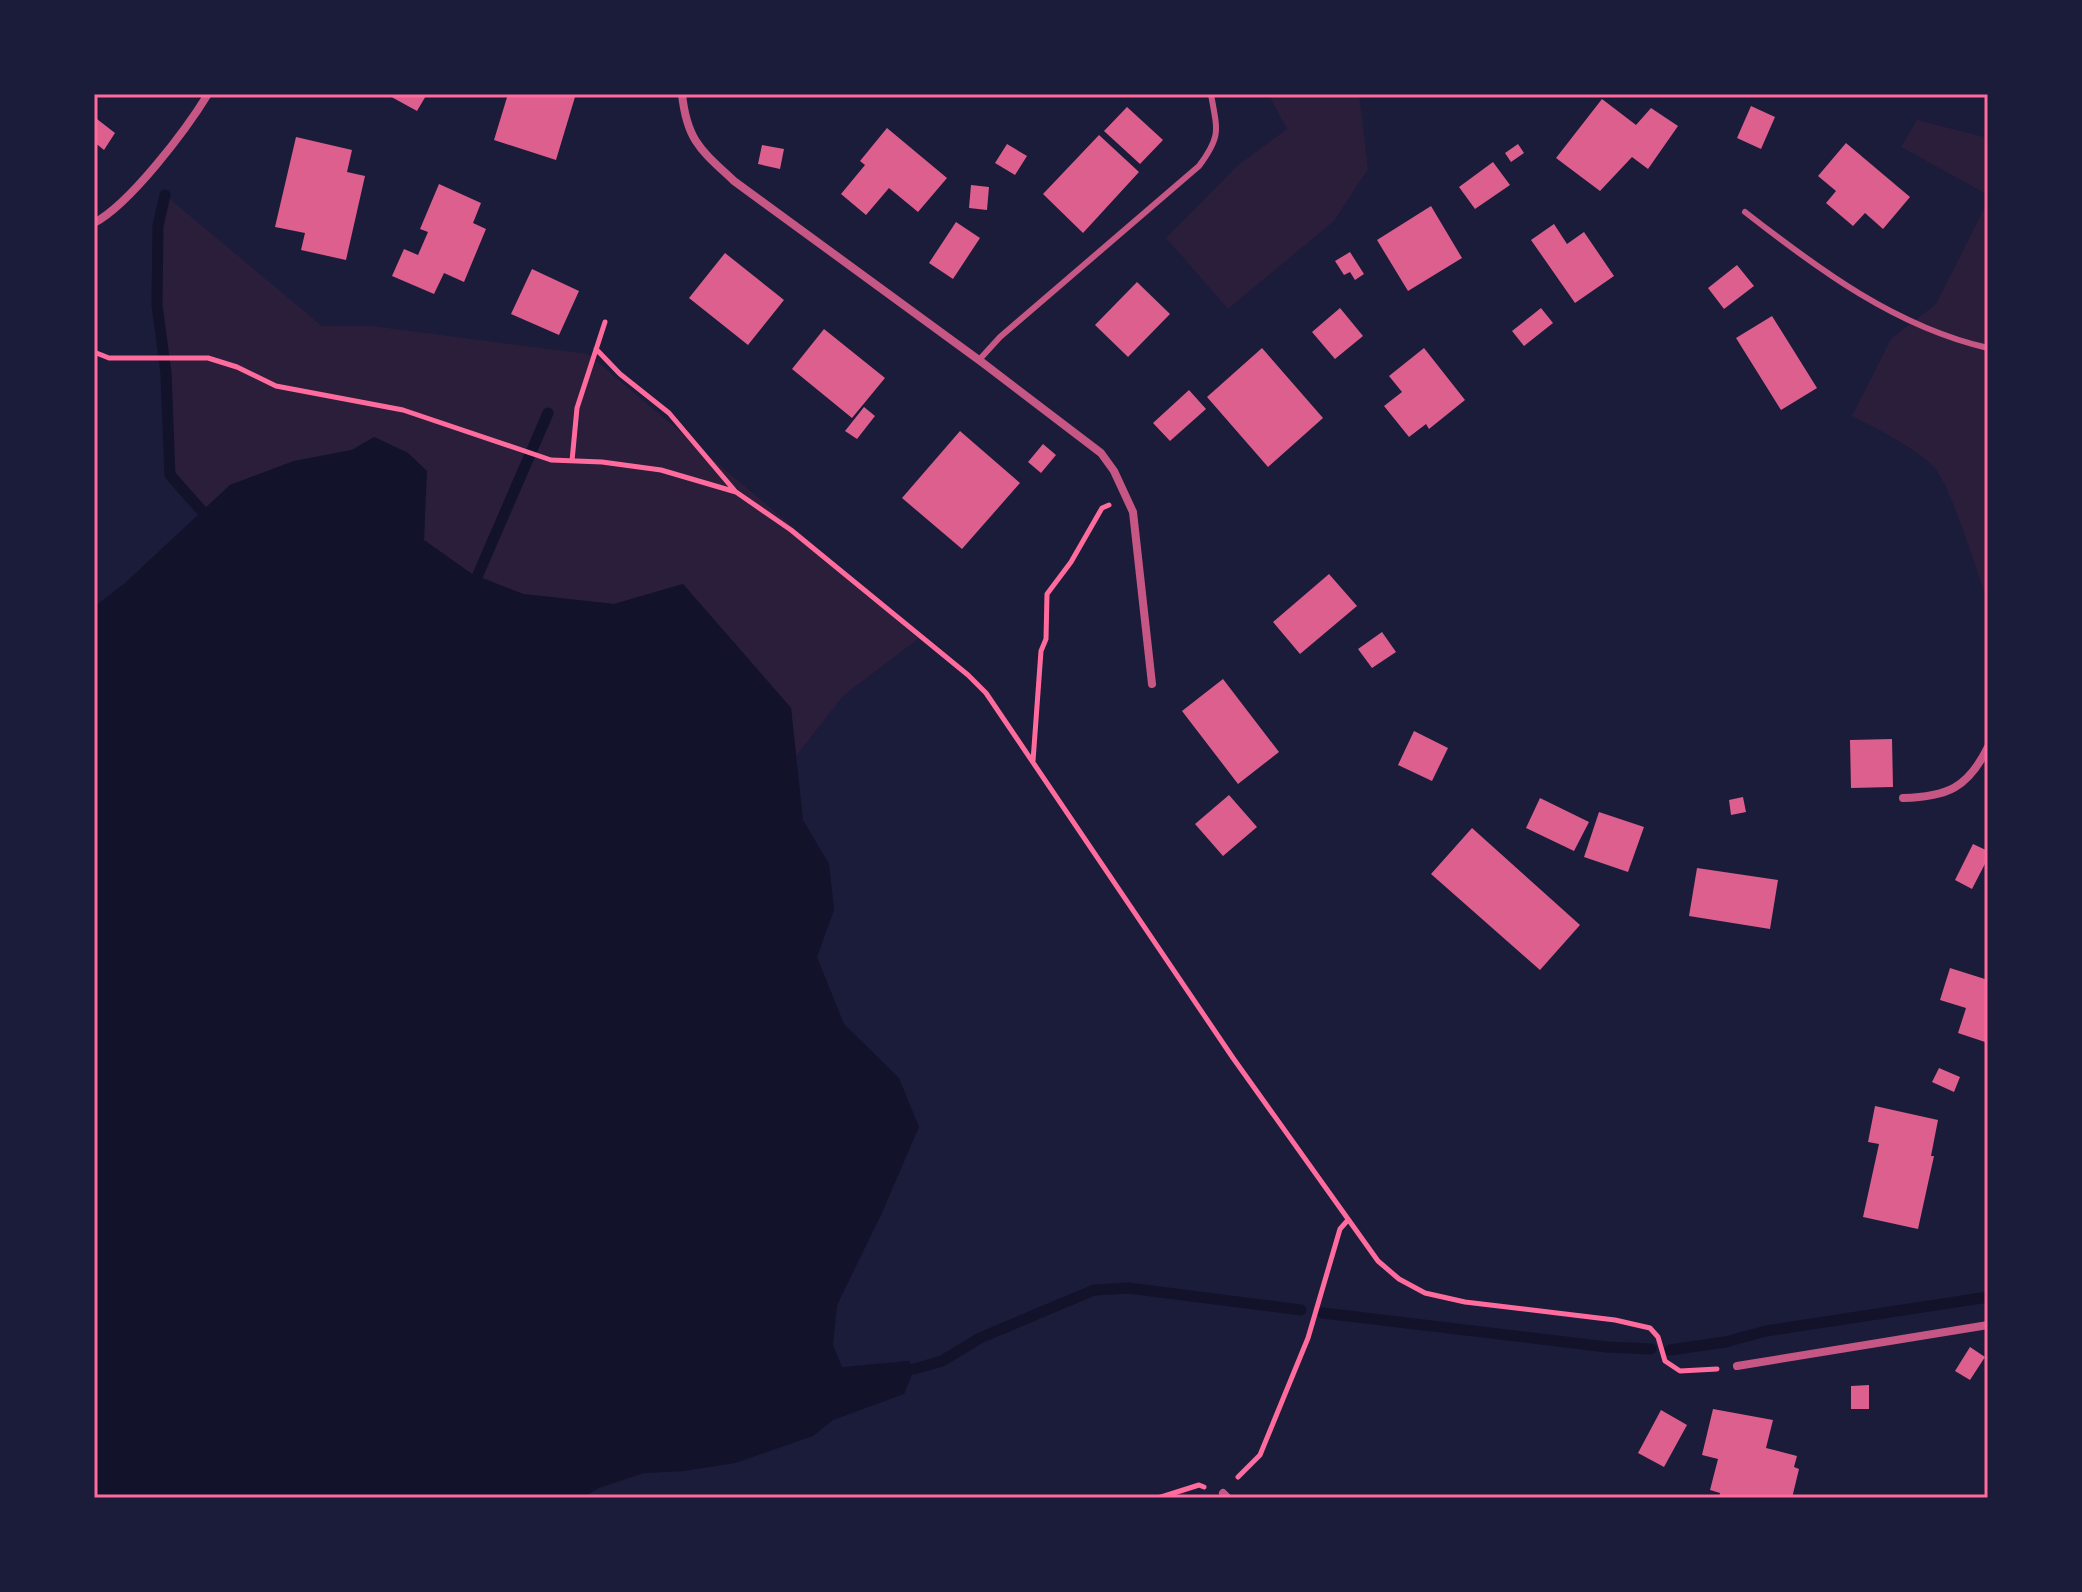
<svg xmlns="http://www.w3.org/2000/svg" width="2082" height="1592" font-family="Montserrat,sans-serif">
<rect width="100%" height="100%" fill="#1b1b3a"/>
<path fill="#2a1e3b" d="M1268 94H1359L1368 169 1334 221 1228 309 1166 238 1237 166 1287 129Z
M1917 120 1988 138V195L1901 147Z
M165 195 322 326H372L588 354 792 526 918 639 843 696 796 756 791 708 683 584 614 604 523 594 472 574 424 540 426 471 408 453 374 437 352 450 294 461 230 485 202 511 170 475 166 373 157 305 158 226Z
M1988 201V603C1978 576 1950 481 1932 465 1909 444 1879 430 1852 416L1891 339 1936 304Z"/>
<path fill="#12122b" d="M374 437 408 453 427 471 424 540 472 574 523 594 614 604 683 584 791 708 803 820 829 864 834 910 817 957 844 1024 899 1078 919 1127 881 1215 837 1305 833 1345 842 1367 909 1361 914 1369 904 1394 833 1420 813 1436 735 1463 684 1471 644 1473 599 1488 582 1498H94V607L125 583 230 485 294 461 352 450Z"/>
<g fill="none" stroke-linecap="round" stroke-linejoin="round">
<path stroke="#12122b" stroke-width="11" d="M165 195 158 226 157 305 166 373 170 475 202 511
M477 577 548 413
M1323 1313 1607 1347 1651 1349
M1670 1350 1725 1342 1766 1331 1988 1297
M914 1369 942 1361 980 1338 1094 1290 1128 1288 1301 1310"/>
</g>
<path fill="#dd5f8e" d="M386 94H427L417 111Z
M508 94H566L575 97 556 160 494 140Z
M1602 99 1636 125 1651 108 1678 126 1648 169 1632 157 1600 191 1556 158Z
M1751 106 1775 117 1761 149 1737 138Z
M1127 107 1163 140 1140 164 1104 131Z
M97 119 115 133 104 150 94 142V120Z
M887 128 947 178 918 212 889 188 866 215 841 194 865 165 860 161Z
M1099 135 1139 172 1083 233 1043 194Z
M296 137 352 150 347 172 365 176 346 260 301 250 305 233 275 227Z
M1846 143 1910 197 1883 229 1865 213 1853 226 1826 203 1836 191 1818 176Z
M1007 144 1027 156 1015 175 995 163Z
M1518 144 1524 153 1511 162 1505 153Z
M762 145 784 149 780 169 758 164Z
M1493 162 1510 185 1475 209 1459 187Z
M439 184 481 203 473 223 486 229 464 282 444 273 434 294 392 276 404 249 418 255 428 232 420 229Z
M971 185 989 187 987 210 969 208Z
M1431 206 1462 258 1408 291 1377 240Z
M956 222 980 238 953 279 929 263Z
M1554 224 1567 244 1584 232 1614 276 1575 303 1531 240Z
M1350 252 1364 274 1355 280 1350 272 1344 275 1335 261Z
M725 253 784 300 748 345 689 298Z
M1737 265 1754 286 1724 309 1708 288Z
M532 269 579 291 559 335 511 314Z
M1137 282 1170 314 1128 357 1095 325Z
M1340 308 1363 336 1335 359 1312 332Z
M1541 308 1553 323 1524 346 1512 331Z
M1772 316 1817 388 1781 410 1736 338Z
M824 329 885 378 852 418 792 369Z
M1262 348 1323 418 1268 467 1207 397Z
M1424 348 1465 400 1429 429 1426 424 1409 437 1384 406 1402 392 1389 376Z
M1189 390 1206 409 1170 441 1153 423Z
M864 407 875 416 857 439 845 431Z
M960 431 1020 483 962 549 902 498Z
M1043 444 1056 455 1041 473 1028 462Z
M1329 574 1357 606 1300 654 1273 622Z
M1382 632 1396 652 1372 668 1358 649Z
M1223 679 1279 752 1238 784 1182 711Z
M1414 731 1448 748 1432 781 1398 765Z
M1892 739 1893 787 1851 788 1850 740Z
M1229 795 1257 827 1223 856 1195 824Z
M1743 797 1746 812 1731 815 1729 800Z
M1540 798 1589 822 1574 851 1526 828Z
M1599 812 1644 827 1628 872 1584 857Z
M1472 828 1580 925 1540 970 1431 874Z
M1973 844 1988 851V858L1972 889 1955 880Z
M1697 868 1778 880 1770 929 1689 916Z
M1950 968 1988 980V1043L1958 1033 1966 1008 1940 1000Z
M1939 1068 1960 1077 1954 1092 1932 1082Z
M1875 1106 1938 1120 1931 1156H1934L1918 1229 1863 1217 1879 1144 1868 1142Z
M1970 1347 1985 1357 1970 1380 1955 1371Z
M1869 1385V1409H1851V1386Z
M1713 1409 1773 1420 1766 1448 1797 1456 1794 1467 1799 1469 1792 1498H1719L1720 1493 1710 1490 1718 1459 1702 1455Z
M1661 1410 1687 1425 1664 1467 1638 1453Z"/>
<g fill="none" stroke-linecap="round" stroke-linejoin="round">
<path stroke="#ff6b9d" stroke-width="5" d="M596 349 620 374 669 413 735 491
M94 352 109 358H208L237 367 276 386 403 410 551 460 602 462 661 470 736 492 791 530 968 675 986 693 1233 1058 1378 1261 1399 1279 1425 1293 1465 1302 1615 1320 1650 1328 1658 1337 1665 1361 1680 1371 1717 1369
M572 461 577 408 605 322
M1033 761 1041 651 1046 639 1047 594 1071 562 1102 508 1109 505
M1238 1477 1260 1455 1308 1338 1340 1229 1348 1220
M1158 1498 1199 1485 1204 1487"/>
<path stroke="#c65784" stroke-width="6" d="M1745 212C1818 269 1896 327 1988 348
M979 360 1000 337 1199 166C1222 135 1217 130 1211 94"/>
<path stroke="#c65784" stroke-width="8" d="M682 94C687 141 701 150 734 181L983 363 1101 453 1114 471 1133 512 1152 684
M94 223C130 204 186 130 208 94
M1903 798C1947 797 1968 788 1988 747
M1737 1366 1988 1325
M1223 1493 1228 1498"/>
</g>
<rect width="2082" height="1592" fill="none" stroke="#1b1b3a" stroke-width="192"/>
<rect x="96" y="96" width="1890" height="1400" fill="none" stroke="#ff6b9d" stroke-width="3"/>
</svg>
